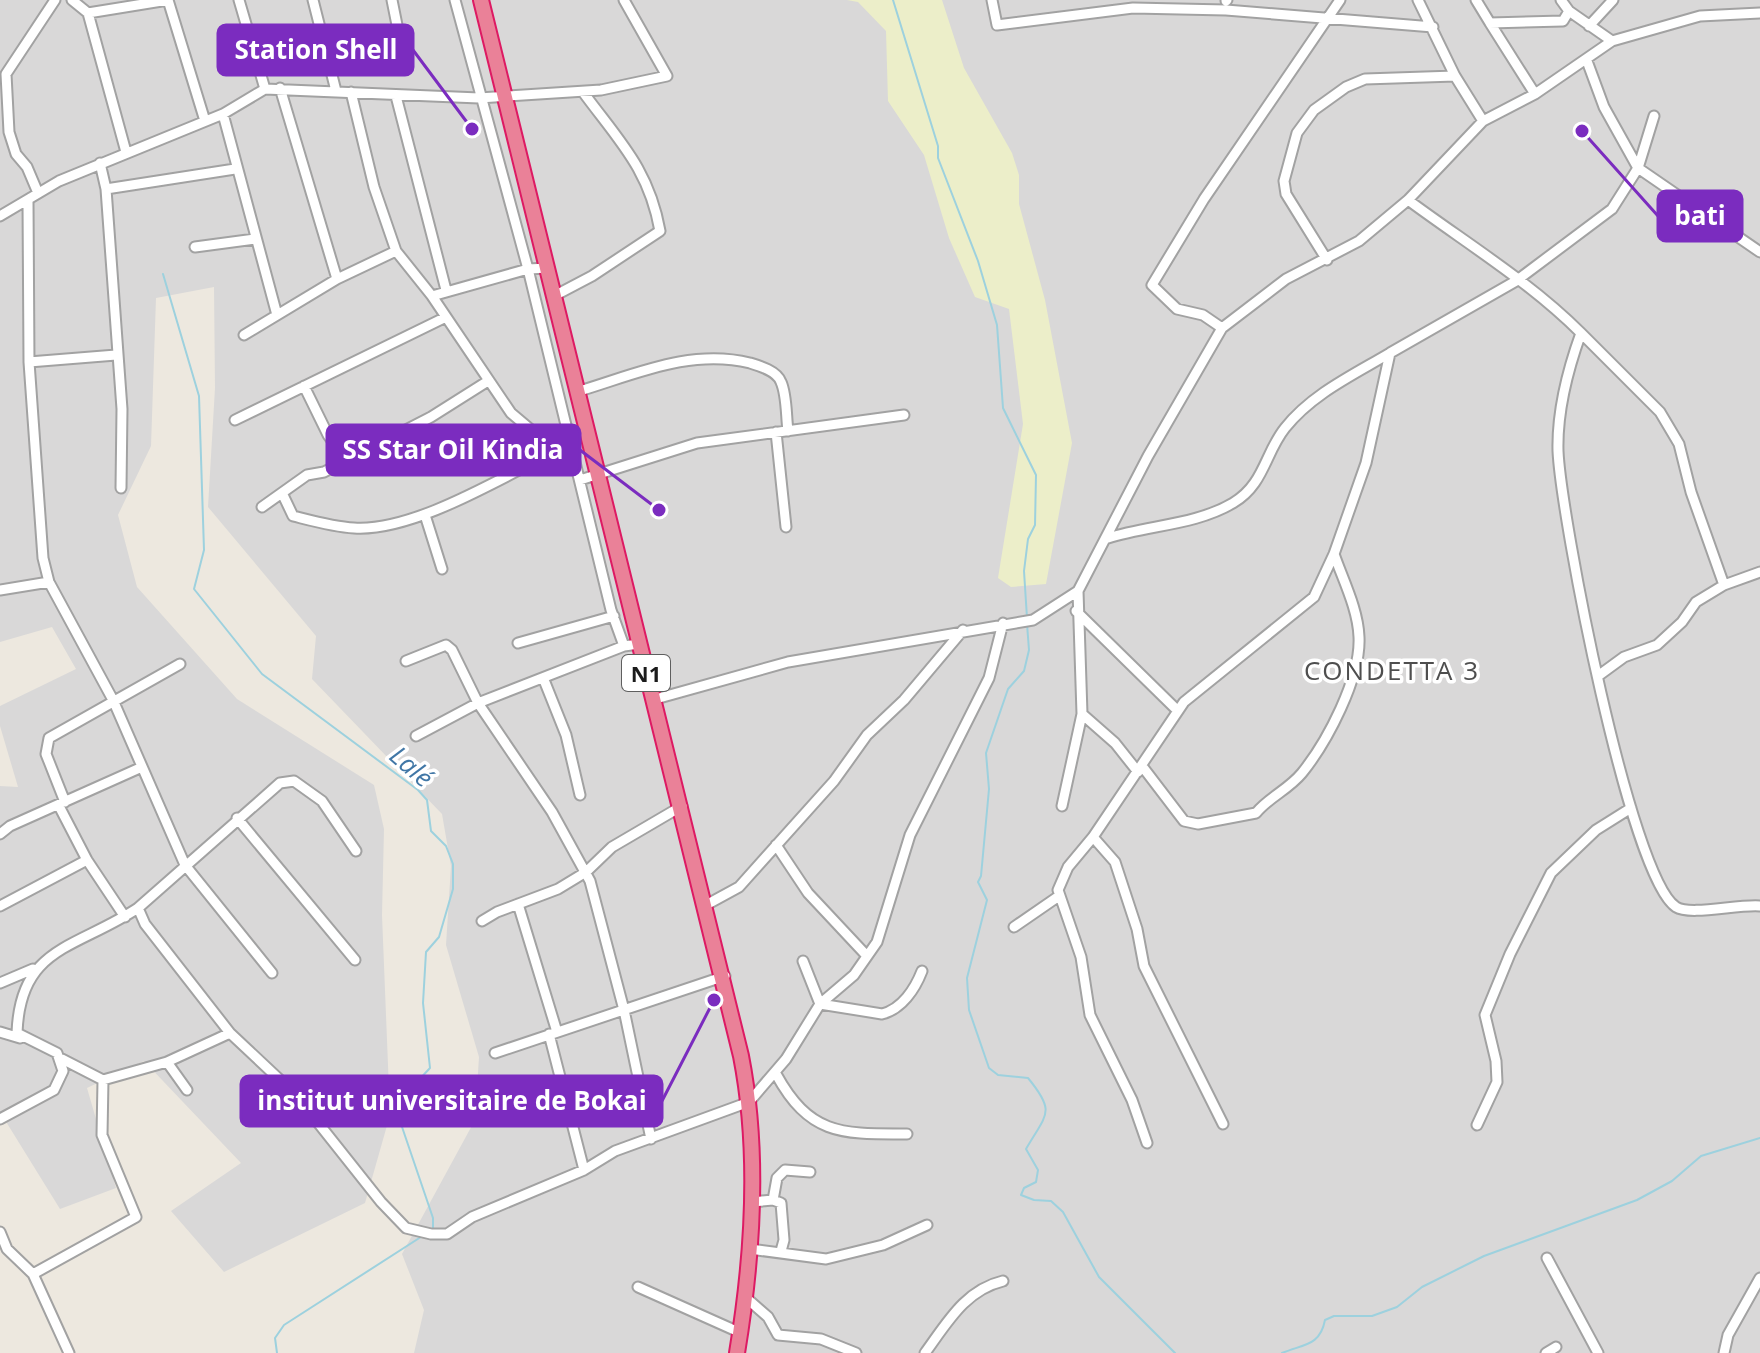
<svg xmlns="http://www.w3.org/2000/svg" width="1760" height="1353" font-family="'Open Sans',sans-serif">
<rect width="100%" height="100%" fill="#ede8df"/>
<path fill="#d9d8d8" d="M0 0H1760V1353H414L424 1310 402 1254 475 1120 479 1057 446 945 451 866 442 814 312 679 316 636 208 507 215 388 214 287 156 298 151 446 118 515 137 587 237 699 374 785 384 829 382 915 390 1115 365 1203 224 1272 171 1211 241 1163 144 1061 87 1088 116 1188 60 1209 0 1112V786L18 787 0 726V706L76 669 52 627 0 642Z"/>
<path fill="#eceec9" d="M847 0H942L964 68 1012 153 1019 175V204L1045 300 1072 443 1046 584 1011 587 998 578 1023 424 1009 309 975 297 949 238 924 155 888 101 886 31 858 2Z"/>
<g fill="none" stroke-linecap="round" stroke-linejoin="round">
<path stroke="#9dd1de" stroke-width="2" d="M893 0 938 146V158L978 261 997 325 1003 408 1036 475 1035 525 1028 539 1024 571 1027 618
M163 274 199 396 204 550 194 589 262 674 418 790 427 800 431 831 446 846 453 864V889L439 937 426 952 423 1003 430 1068 403 1097 401 1124 433 1218V1229
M1027 624 1029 650 1024 671 1008 689 986 753 989 789 981 876 978 882 987 900 967 978 969 1010 989 1068 998 1075 1028 1078C1056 1112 1047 1113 1026 1149L1038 1170 1036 1182 1024 1188 1021 1195 1034 1200 1051 1201 1063 1212 1099 1277 1175 1353
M277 1353 275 1338 284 1325 424 1235
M1282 1353C1304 1344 1320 1346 1325 1320L1334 1316H1372L1397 1307 1422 1287 1484 1256 1637 1200 1672 1181 1701 1156 1760 1138"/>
<defs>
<path id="minor" d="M72 0 88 13 168 0
M168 0 205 121
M239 0 265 89
M313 0 336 91
M392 0 397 25
M455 0 528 269 611 610 624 646
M992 0 997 25 1133 8 1226 10 1433 27
M1418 0 1455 76 1483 121
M1476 0 1490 23 1563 21 1569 11
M1561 0 1569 11 1612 41 1700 16 1760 13
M1226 1 1227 0
M88 13 126 152
M1490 23 1535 94
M1589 26 1613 0
M1587 61 1604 107 1638 168 1760 252
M280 88 337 279
M351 92 374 187 396 251 432 296 511 413 556 451 572 447
M396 96 446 290
M223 114 277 315
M100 163 106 189 122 409 121 488
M106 189 235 169
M38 193 27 167 16 154 9 132 6 74 55 0
M1408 200C1466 243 1530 282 1581 333 1568 369 1557 412 1558 451 1561 517 1630 877 1676 907 1690 916 1738 904 1760 906
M28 201 29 362 43 558 49 582 113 700 185 865 272 973
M0 216 59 181 223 114 265 89 479 98 601 90 667 76 624 0
M195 247 255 239
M1327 260 1286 194 1284 181 1297 133 1314 110 1346 87 1365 79 1455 76
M432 296 528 269 548 268
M554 296 592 276 660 231C649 169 619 141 583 92
M1222 328 1203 315 1177 309 1152 285 1204 199 1340 0
M1581 333 1660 412 1679 444 1691 492 1724 585
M244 335 337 279 396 251
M29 362 116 355
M304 386 328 435 346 460
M576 392C634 375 690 348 750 363 760 366 777 371 781 382 787 395 786 416 788 431
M235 420 444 318
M776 432 786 527
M580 480 697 443 904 415
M283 495 293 516C313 521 334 527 354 528 414 532 502 477 556 451
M262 507 307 475 324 472 431 417 488 381
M425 515 442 569
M1108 538C1149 525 1196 525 1233 503 1264 485 1265 453 1285 428 1312 394 1353 375 1390 353
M0 590 49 582
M1078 591 1082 714 1115 743 1138 772
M1076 611 1178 711
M518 643 614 616
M406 661 446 645 452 650 478 703 552 812 590 881 624 1010 651 1139
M1598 676 1624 657 1657 645 1682 622 1696 602 1724 585 1760 572
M544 680 566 735 580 795
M652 700 788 662 1033 620 1078 591 1148 456 1222 328 1286 279 1359 241 1408 200 1483 121 1535 94 1612 41
M416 736 478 703 624 646 639 644
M1142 766 1184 821 1198 824 1256 813C1269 797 1288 790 1302 773 1327 742 1361 678 1359 637 1358 609 1343 580 1334 554
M65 802 46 754 49 738 180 664
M59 806 87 860 125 917
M1062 806 1082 714
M237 818 355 960
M0 834 10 826 142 767
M1093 837 1115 862 1137 929 1144 966 1223 1124
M776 845 808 893 867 956
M356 851 322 801 294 781 280 783 138 908 145 924 230 1033 296 1095 381 1202 406 1228 431 1234H447L472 1217 584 1170 615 1151 749 1102 786 1059 820 1004 882 1014C902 1009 915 989 922 971
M518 904 557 1032
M706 905 739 887 834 781 867 735 904 700 963 630
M0 906 87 860
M482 921 497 912 558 889 586 872 612 847 682 806
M1014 927 1059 896
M803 961 820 1004 854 975 877 942 910 835 989 678 1003 623
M0 983 33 969
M0 1032 20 1038
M549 1034 584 1170
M495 1053 725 976
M62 1059 103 1080 167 1062 230 1033
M167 1062 187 1090
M776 1074C810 1136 842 1134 907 1134
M0 1119 54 1090 63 1071 57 1053 17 1033C20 946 76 949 138 908
M1477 1125 1497 1082 1496 1061 1485 1015 1510 954 1551 873 1596 830 1631 808
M1147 1143 1132 1100 1090 1015 1081 957 1058 890 1068 867 1093 837 1184 702 1314 597 1334 554 1366 463 1390 353 1516 281 1612 209 1638 168 1654 116
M773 1200 777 1178 785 1170 810 1172
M752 1202 773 1200 781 1203 784 1240 781 1251
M0 1232 7 1249 33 1274 69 1353
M750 1249 826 1259 883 1245 927 1225
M1547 1258 1598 1353
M33 1274 136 1217 102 1135 103 1080
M638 1287 741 1333
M744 1296 768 1317 778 1335 821 1339 856 1353
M925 1353C947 1323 965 1290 1003 1281
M1546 1353 1556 1347
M1724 1353 1728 1335 1760 1278"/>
<path id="highway" d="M481 0 741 1056C760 1153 753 1256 737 1353"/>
</defs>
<use href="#minor" stroke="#a2a2a2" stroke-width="13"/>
<use href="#highway" stroke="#dd1a63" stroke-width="18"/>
<use href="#minor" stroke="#fff" stroke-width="9"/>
<use href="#highway" stroke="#ea8198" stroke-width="14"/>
</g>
<g text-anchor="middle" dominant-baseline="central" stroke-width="7" stroke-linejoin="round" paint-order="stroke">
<rect fill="#fff" stroke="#5f5f5f" stroke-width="2" x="622" y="655" width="48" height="36" rx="6"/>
<g font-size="22" font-weight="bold" fill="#1b1b1b">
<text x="646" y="673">N1</text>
</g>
<g font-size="26" letter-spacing="2" fill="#4e4e4e" stroke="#fff">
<text x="1392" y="670">СONDETTA 3</text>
</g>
<g font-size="26" font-style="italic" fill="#4177a6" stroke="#fff">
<text transform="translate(412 766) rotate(41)">Lalé</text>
</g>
</g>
<path fill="none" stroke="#7b2cbf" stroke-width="3" d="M472 129L413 50M1582 131L1658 216M659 510L580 450M714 1000L662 1101"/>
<g fill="#7b2cbf" stroke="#fff" stroke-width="3">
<circle cx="472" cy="129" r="8"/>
<circle cx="1582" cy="131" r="8"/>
<circle cx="659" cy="510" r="8"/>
<circle cx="714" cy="1000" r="8"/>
</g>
<g fill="#7b2cbf" stroke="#7b2cbf" stroke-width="3">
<rect x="218" y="25" width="195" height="50" rx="8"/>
<rect x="1658" y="191" width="84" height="50" rx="8"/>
<rect x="327" y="425" width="253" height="50" rx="8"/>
<rect x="241" y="1076" width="421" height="50" rx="8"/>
</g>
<g font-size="26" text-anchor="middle" font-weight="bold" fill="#fff">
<text x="316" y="59">Station Shell</text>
<text x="1700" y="225">bati</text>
<text x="453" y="459">SS Star Oil Kindia</text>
<text x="452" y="1110">institut universitaire de Bokai</text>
</g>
</svg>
